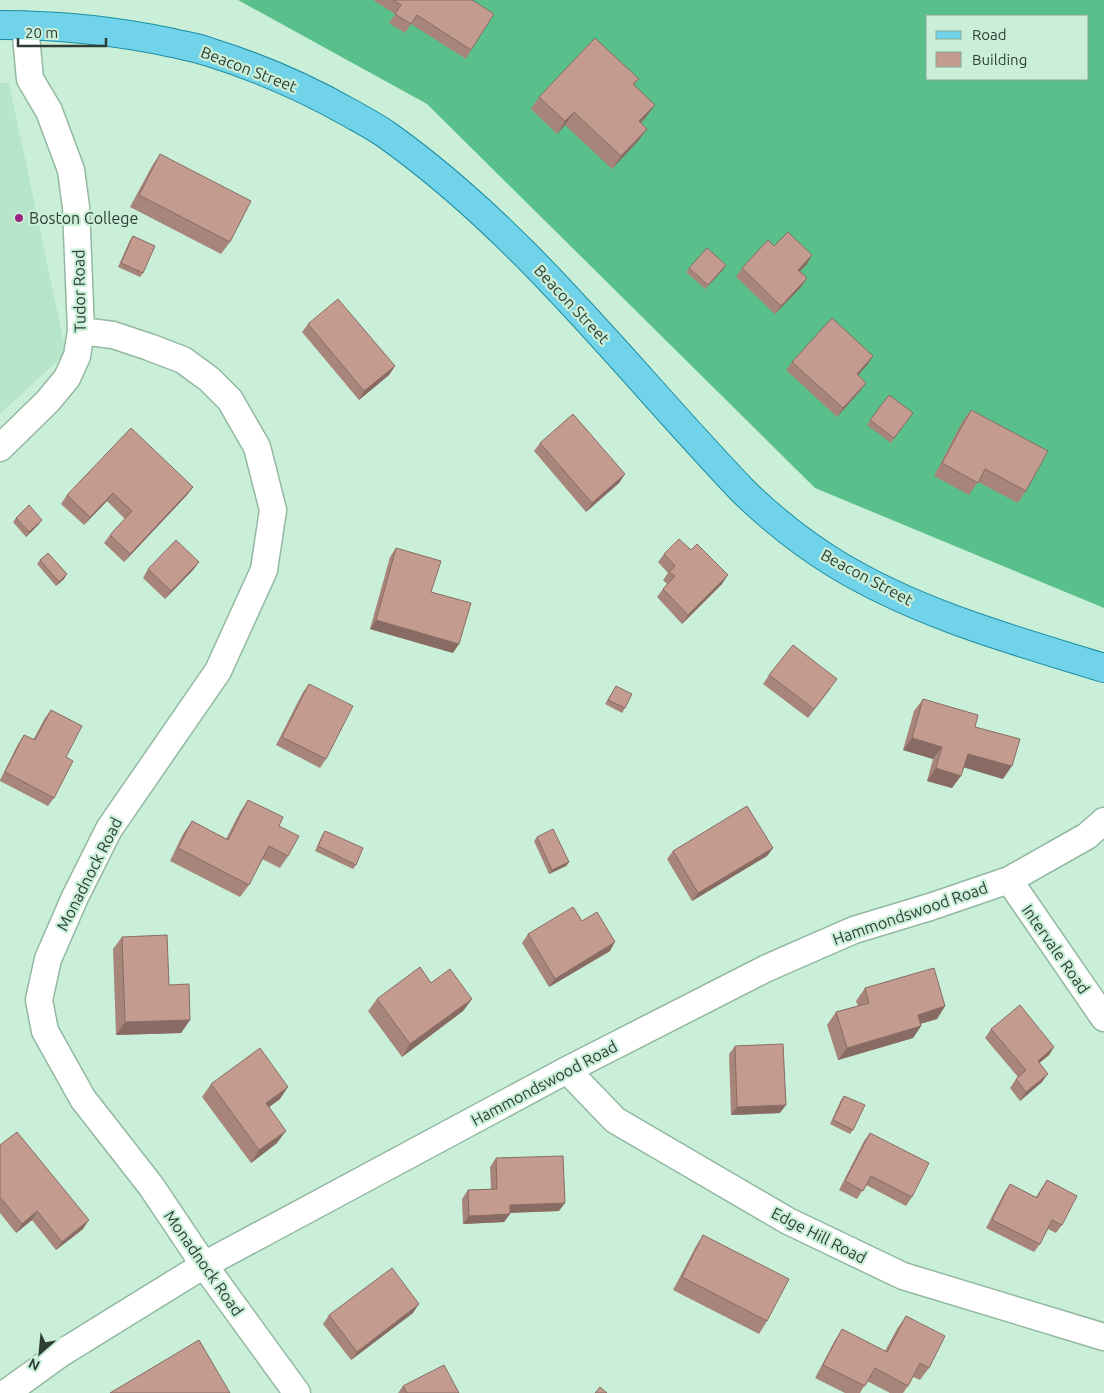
<svg xmlns="http://www.w3.org/2000/svg" width="1104" height="1393" font-family="Ubuntu,sans-serif">
<rect width="100%" height="100%" fill="#c9efd8"/>
<path fill="#b7e5c9" d="M0 83H9L66 353 0 414Z"/>
<path fill="#5ac08b" fill-rule="evenodd" d="M238 0H1104V608L815 488 427 104ZM928 16H1088V79H928Z"/>
<g fill="none" stroke-linecap="round" stroke-linejoin="round">
<defs>
<path id="street" d="M81 331 113 335 149 347 183 360 209 379 230 400 257 447 273 510 264 570 218 671 109 829 75 897 48 959 39 1000 45 1031 83 1099 151 1186 204 1265 297 1393
M0 448 48 401 67 378 77 356 81 331 76 207 71 170 49 111 30 79 25 25
M1009 880 1104 1018
M567 1070 615 1120 788 1221 903 1276 1104 1337
M6 1393 60 1354 204 1265 567 1070 767 968 854 930 930 907 1009 880 1087 836 1104 821"/>
<path id="primary" d="M0 25C58 25 117 31 173 43 185 46 198 48 209 52 257 67 304 87 348 112 362 120 378 128 391 138 527 236 629 372 744 492 772 519 803 544 836 564 918 614 1013 640 1104 668"/>
</defs>
<use href="#street" stroke="#93b8a2" stroke-width="29"/>
<use href="#primary" stroke="#1d8ca0" stroke-width="30"/>
<use href="#street" stroke="#fff" stroke-width="26"/>
<use href="#primary" stroke="#71d3e9" stroke-width="28"/>
</g>
<path fill="#a8857b" d="M373 0H472L471 50 466 59 411 24 405 33 389 23 395 14Z
M639 79 634 85 646 117 641 123 647 129 638 141 612 169 565 125 557 134 531 109 539 97Z
M160 154 230 242 221 254 130 207 152 166Z
M133 236 143 273 140 277 118 267 130 240Z
M774 246 807 264 800 271 807 278 801 287 775 314 736 277 742 268Z
M726 265 705 289 686 272 689 268Z
M308 324 395 366 389 375 359 400 302 332Z
M873 356 868 364 858 375 866 383 860 391 837 417 786 370 792 362Z
M889 395 913 413 891 443 867 425Z
M971 410 1026 491 1018 503 978 482 969 495 934 476 962 422Z
M540 443 625 474 619 483 586 512 534 451Z
M193 487 187 495 124 562 104 543 110 535 125 519 107 501 84 525 61 504 67 495Z
M16 518 42 520 39 524 26 537 13 522Z
M396 548 431 592 453 653 370 629 390 557Z
M664 554 722 584 682 624 657 597 663 589 667 584 663 580 668 573 658 562Z
M40 560 64 579 56 586 37 564Z
M199 562 193 570 165 599 143 578 148 569Z
M769 675 831 688 808 718 763 684Z
M309 684 326 759 320 768 276 745 303 692Z
M616 686 625 708 622 713 605 704Z
M923 699 975 727 1003 779 964 767 952 788 927 781 933 759 903 750 914 711Z
M51 710 66 757 54 798 48 806 0 781V780L18 744 24 735 33 740 45 718Z
M248 800 279 826 288 856 280 868 262 859 249 885 240 897 170 861 183 834 192 821 226 839 240 812Z
M325 831 356 865 353 869 315 851 322 835Z
M537 837 569 862 566 866 549 874 534 841Z
M773 848 767 856 692 901 667 859 673 851Z
M582 921 610 951 549 987 522 943 528 934Z
M122 937 169 985 190 1020 181 1033 116 1035 113 949Z
M431 983 472 999 463 1011 402 1057 368 1011 377 999Z
M865 988 945 1006 937 1019 920 1024 921 1026 913 1038 838 1060 827 1025 836 1012 858 1006 856 1001Z
M991 1029 1054 1047 1049 1055 1039 1063 1042 1082 1020 1101 1010 1088 1016 1079 1018 1077 985 1038Z
M735 1046 780 1113 731 1115 729 1054Z
M211 1084 280 1099 269 1107 277 1143 251 1163 202 1097Z
M844 1096 853 1130 850 1134 830 1124 841 1100Z
M870 1133 912 1197 906 1206 866 1185 857 1199 839 1190 864 1141Z
M0 1145 83 1229 56 1250 32 1220 16 1233 0 1213Z
M496 1158 559 1211 510 1213 504 1222 463 1224 462 1199 468 1190 491 1189 490 1167Z
M1047 1180 1062 1225 1056 1233 1048 1229 1040 1244 1034 1252 986 1228 1004 1193 1010 1184 1036 1197 1041 1189Z
M703 1235 767 1321 759 1334 673 1290 695 1248Z
M413 1313 351 1360 323 1324 329 1315Z
M906 1316 929 1368 920 1380 913 1377 908 1386 903 1393H890L867 1381 860 1393H845L815 1378 834 1342 842 1329 885 1351 897 1329Z
M403 1386 459 1393H398Z"/>
<path fill="#886c64" d="M655 105 646 117 630 134 639 121Z
M574 112 565 125 557 134 565 121Z
M647 129 638 141 612 169 621 156Z
M812 255 807 264 793 278 798 270Z
M726 265 723 270 705 289 708 285Z
M807 278 801 287 775 314 781 306Z
M873 356 868 364 851 383 857 374Z
M395 366 389 375 359 400 364 391Z
M866 383 860 391 837 417 843 408Z
M625 474 619 483 586 512 592 503Z
M193 487 187 495 124 562 130 554Z
M113 493 107 501 84 525 90 517Z
M42 520 39 524 26 537 29 532Z
M199 562 193 570 165 599 171 591Z
M67 574 64 579 56 586 59 582Z
M728 575 722 584 682 624 688 615Z
M376 620 459 644 453 653 370 629Z
M912 738 942 747 933 759 903 750Z
M968 754 1012 766 1003 779 959 766Z
M936 768 961 776 952 788 927 781Z
M773 848 767 856 692 901 698 893Z
M569 862 566 866 549 874 552 870Z
M615 942 610 951 549 987 555 979Z
M472 999 463 1011 402 1057 410 1044Z
M945 1006 937 1019 909 1027 918 1015Z
M190 1020 181 1033 116 1035 125 1022Z
M921 1026 913 1038 838 1060 847 1048Z
M1054 1047 1049 1055 1032 1069 1038 1061Z
M1048 1074 1042 1082 1020 1101 1026 1092Z
M288 1087 280 1099 257 1116 266 1103Z
M786 1105 780 1113 731 1115 737 1107Z
M286 1131 277 1143 251 1163 259 1150Z
M565 1203 559 1211 504 1213 510 1205Z
M37 1211 32 1220 16 1233 22 1224Z
M510 1214 504 1222 463 1224 469 1216Z
M89 1220 83 1229 56 1250 62 1242Z
M419 1304 413 1313 351 1360 357 1352Z"/>
<path fill="#c39b8f" stroke="#886c64" d="M393 0H472L494 14 471 50 417 15 411 24 395 14 401 5Z
M595 38 639 79 633 84 655 105 639 121 647 129 621 156 574 112 565 121 539 97Z
M160 154 251 201 230 242 139 195Z
M788 232 812 255 798 270 807 278 781 306 742 268 768 240 774 246Z
M133 236 155 246 143 273 121 263Z
M707 248 726 265 708 285 689 268Z
M338 299 395 366 364 391 308 324Z
M832 318 873 356 857 374 866 383 843 408 792 362Z
M889 395 913 413 894 438 870 420Z
M971 410 1048 451 1026 491 985 469 978 483 942 463Z
M573 414 625 474 592 503 540 443Z
M131 428 193 487 130 554 110 535 132 511 113 493 90 517 67 495Z
M29 505 42 520 29 532 16 518Z
M679 539 691 550 697 544 728 575 688 615 663 589 675 576 669 572 675 566 664 554Z
M176 540 199 562 171 591 148 569Z
M396 548 441 561 431 592 471 603 459 644 376 620Z
M48 553 67 574 59 582 40 560Z
M793 645 837 679 814 709 769 675Z
M309 684 353 706 326 759 282 737Z
M616 686 632 694 625 708 608 700Z
M923 699 978 715 975 727 1020 739 1012 766 968 754 961 776 936 768 942 747 912 738Z
M51 710 82 726 66 757 73 761 54 798 5 772 24 735 35 740Z
M248 800 283 817 279 826 299 836 288 856 269 846 249 885 178 848 192 821 228 840Z
M747 806 773 848 698 893 673 851Z
M553 829 569 862 552 870 537 837Z
M325 831 363 848 356 865 318 846Z
M573 907 582 921 597 912 615 942 555 979 528 934Z
M167 935 169 985 189 984 190 1020 125 1022 122 937Z
M420 967 431 983 450 969 472 999 410 1044 377 999Z
M934 968 945 1006 918 1015 921 1026 847 1048 836 1012 869 1003 865 988Z
M1020 1005 1054 1047 1038 1061 1048 1074 1026 1092 1016 1079 1026 1070 991 1029Z
M783 1044 786 1105 737 1107 735 1046Z
M260 1048 288 1087 266 1103 286 1131 259 1150 211 1084Z
M844 1096 865 1105 853 1130 833 1120Z
M17 1132 89 1220 62 1242 37 1211 22 1224 0 1197V1145Z
M870 1133 929 1163 912 1197 871 1176 863 1191 845 1181Z
M563 1156 565 1203 510 1205V1214L469 1216 468 1190 497 1189 496 1158Z
M1047 1180 1077 1196 1062 1225 1052 1220 1040 1244 992 1220 1010 1184 1037 1198Z
M703 1235 789 1279 767 1321 682 1277Z
M392 1268 419 1304 357 1352 329 1315Z
M906 1316 945 1336 929 1368 920 1363 908 1386 875 1368 865 1386 823 1365 842 1329 887 1352Z
M199 1340 230 1393H110Z
M444 1365 459 1393H407L403 1386Z
M600 1387 607 1393H595Z"/>
<circle fill="#99247f" stroke="#c9efd8" stroke-width="2" cx="19" cy="218" r="5"/>
<g text-anchor="middle" dominant-baseline="central" stroke-width="4.5" stroke-linejoin="round" paint-order="stroke">
<g font-size="16" fill="#2f3e35" stroke="#c9efd8">
<text transform="translate(249 69) rotate(21)">Beacon Street</text>
<text transform="translate(79 291) rotate(-91)">Tudor Road</text>
<text transform="translate(572 304) rotate(47)">Beacon Street</text>
<text transform="translate(867 577) rotate(28)">Beacon Street</text>
<text transform="translate(89 874) rotate(-63)">Monadnock Road</text>
<text transform="translate(910 913) rotate(-19)">Hammondswood Road</text>
<text transform="translate(1056 949) rotate(55)">Intervale Road</text>
<text transform="translate(544 1083) rotate(-28)">Hammondswood Road</text>
<text transform="translate(819 1235) rotate(27)">Edge Hill Road</text>
<text transform="translate(204 1263) rotate(55)">Monadnock Road</text>
</g>
<g font-size="16" fill="#2f3e35" stroke="#c9efd8" text-anchor="start">
<text x="29" y="218">Boston College</text>
</g>
</g>
<rect x="926" y="15" width="162" height="65" fill="#c9efd8" stroke="#8ba897"/>
<rect x="936" y="31" width="25" height="8" fill="#71d3e9" stroke="#8ba897"/>
<text x="972" y="40" font-size="15" fill="#2f3e35">Road</text>
<rect x="936" y="52" width="25" height="15" fill="#c39b8f" stroke="#8ba897"/>
<text x="972" y="65" font-size="15" fill="#2f3e35">Building</text>
<g transform="translate(40 1353) rotate(207)" stroke="#c9efd8" stroke-width="4" paint-order="stroke">
<path d="M0-4L9 19L0 12L-9 19Z" fill="#2f3e35"/>
<text y="-8" font-size="14" font-weight="bold" text-anchor="middle" fill="#2f3e35">N</text>
</g>
<path d="M18 38v8h88v-8" fill="none" stroke="#2f3e35" stroke-width="2.5"/>
<text x="25" y="38" font-size="15" fill="#2f3e35" stroke="#c9efd8" stroke-width="4" paint-order="stroke">20 m</text>
</svg>
